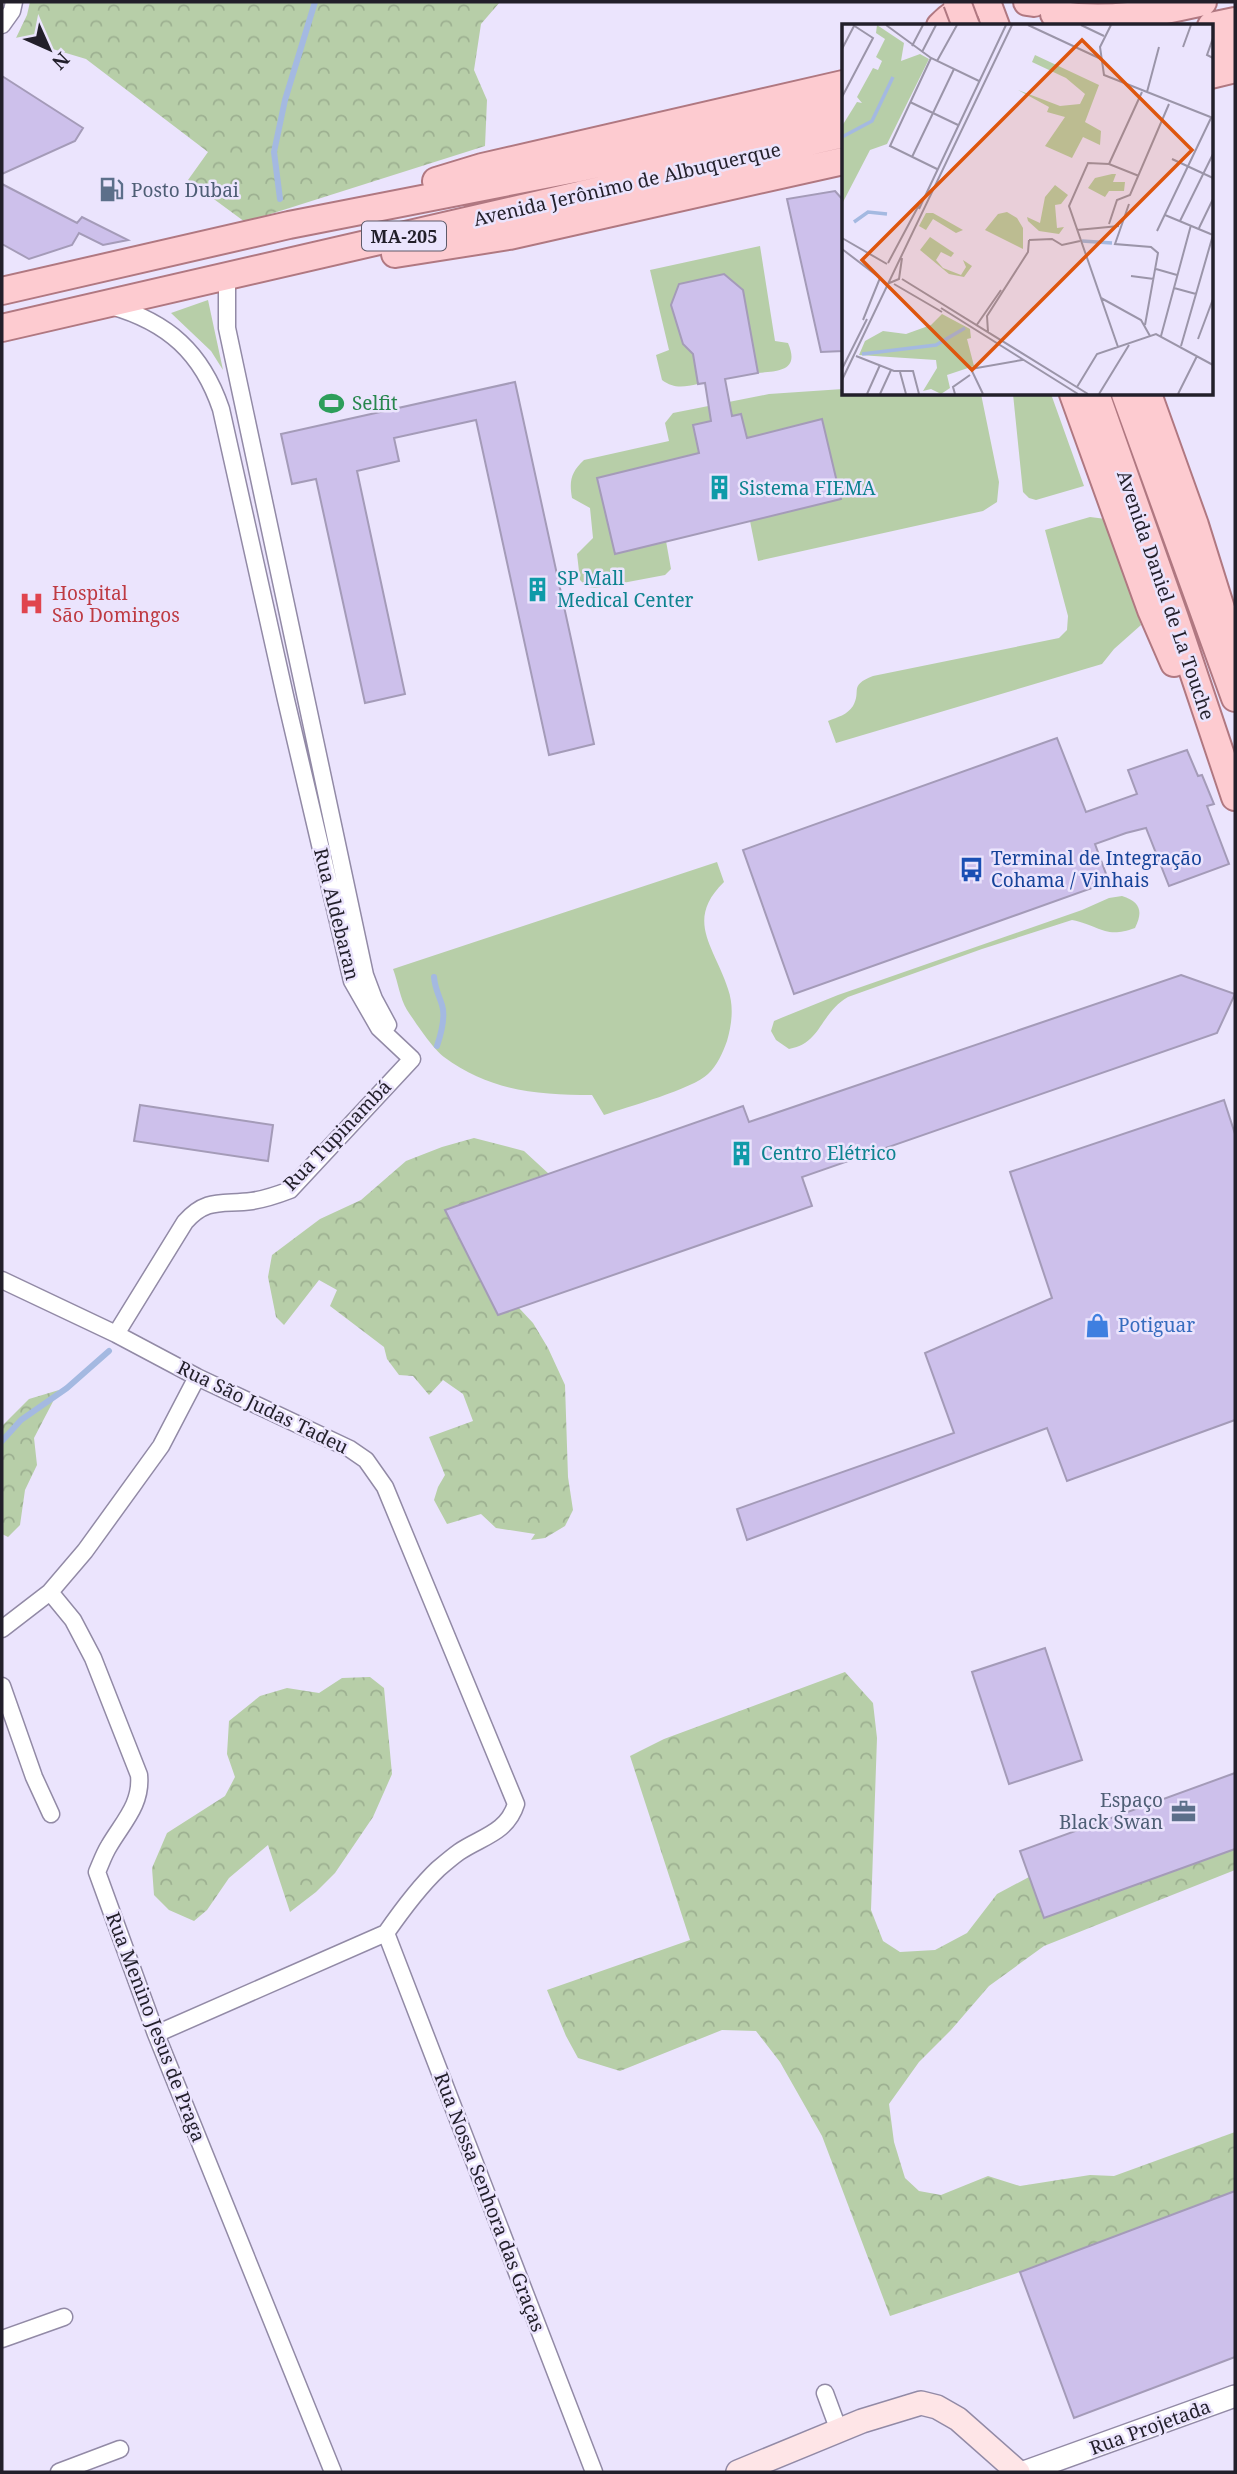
<svg xmlns="http://www.w3.org/2000/svg" width="1237" height="2474" font-family="'Noto Serif',serif">
<defs>
<pattern id="forest-crowns" width="20" height="18" patternUnits="userSpaceOnUse" patternTransform="scale(1.75)"><rect width="20" height="18" fill="#b7cea8"/><path d="M2 6a3 3 0 1 1 6 0M12 15a3 3 0 1 1 6 0" fill="none" stroke="#9db091"/></pattern>
</defs>
<rect width="100%" height="100%" fill="#ebe4fd"/>
<path fill="#b7cea8" d="M760 246 775 341 788 343C800 371 779 371 758 373L743 290 723 274 679 284 671 306 683 344 693 354 698 384C684 387 674 389 662 380L656 355 669 350 650 270Z
M208 300 223 370 211 351 171 313Z
M843 389V394H981L999 482 997 502 983 511 758 561 750 521 841 499 822 420 747 438 741 414 693 425 699 453 597 478 615 553 666 541 671 569 665 575 596 588 587 587 580 580 577 554 593 538 590 508 572 498C569 481 571 472 584 460L669 441 665 423 673 413 769 394Z
M1013 394H1051L1084 486 1036 500 1029 498 1023 492Z
M1090 517 1106 519 1141 625 1114 649 1102 664 836 743 828 721C838 717 847 715 853 706 862 690 848 686 873 676L1059 638 1067 630 1068 616 1045 530Z
M717 862 724 882C684 921 715 947 728 989 734 1006 732 1024 727 1041 723 1052 717 1066 708 1074 693 1089 627 1107 604 1115L592 1095C537 1095 490 1091 444 1057 433 1049 415 1022 407 1010 400 999 398 982 393 969Z
M1122 896C1141 902 1143 912 1135 928 1105 939 1101 926 1072 920L982 949 848 997C819 1014 822 1043 789 1049L776 1040 771 1031 774 1021 781 1018 838 995 1082 910 1109 898Z"/>
<path fill="url(#forest-crowns)" d="M30 2H500L481 24 474 70 487 100 485 146 245 222 188 180 208 152 86 59 16 38 27 15Z
M474 1138 524 1151 549 1174 498 1315 519 1308 533 1323 548 1348 565 1385 568 1477 573 1510 565 1526 545 1538 531 1540 535 1534 496 1528 481 1514 447 1524 434 1500 438 1487 445 1475 429 1437 473 1421 463 1394 443 1380 429 1395 413 1376 399 1375 387 1359 384 1347 330 1306 337 1290 319 1280 284 1325 276 1317 268 1277 272 1255 320 1219 361 1200 406 1161 442 1147Z
M59 1390 34 1438 37 1465 25 1490 20 1525 8 1537 2 1534V1426L29 1399Z
M845 1672 873 1703 877 1738 871 1910 883 1941 900 1952 935 1950 967 1933 997 1894 1029 1877 1044 1918 1235 1849V1870L1044 1946 989 1986 951 2030 919 2062 889 2104 894 2142 905 2178 919 2191 941 2195 988 2176 1020 2186 1090 2175 1114 2176 1235 2132V2191L1020 2272 890 2316 822 2136 780 2062 756 2031 722 2030 620 2071 578 2058 566 2036 547 1990 690 1940 630 1756 664 1739Z
M370 1677 384 1688 392 1774 373 1817 335 1873 316 1892 290 1912 268 1845 229 1878 207 1910 194 1921 169 1910 154 1895 152 1868 167 1833 225 1796 235 1777 227 1754 229 1721 260 1696 287 1688 319 1693 342 1678Z"/>
<g fill="none" stroke-linecap="round" stroke-linejoin="round">
<path stroke="#a4b9e1" stroke-width="6" d="M280 199 274 152 285 100 315 2
M434 977C435 989 439 995 442 1005 446 1017 441 1034 437 1046
M2 1441 21 1420 67 1388 109 1351"/>
</g>
<path fill="#cdc0eb" stroke="#a49bb8" stroke-width="2" d="M2 76 83 128 75 141 2 174Z
M2 184 77 223 82 217 128 240 103 245 79 233 72 245 29 259 2 244Z
M835 191 843 200V351L821 352 787 199Z
M724 274 743 290 758 373 725 379 732 416 741 414 747 438 822 419 841 499 615 554 597 478 699 453 693 425 711 421 705 383 698 384 693 354 683 344 671 305 679 284Z
M515 382 594 744 549 755 476 420 394 438 399 461 357 471 405 694 365 703 316 479 292 484 281 434Z
M1057 738 1086 812 1137 794 1128 770 1187 750 1198 776 1202 775 1214 804 1207 806 1229 864 1169 886 1146 828 1126 833 1095 844 1109 882 794 994 743 850Z
M1181 975 1235 994 1217 1033 802 1177 812 1206 498 1315 445 1210 743 1106 749 1122Z
M1224 1100 1235 1134V1420L1067 1481 1047 1428 747 1540 737 1509 954 1433 925 1353 1052 1298 1010 1172Z
M140 1105 273 1125 268 1161 134 1141Z
M1045 1648 1082 1760 1009 1784 972 1672Z
M1235 1773V1849L1044 1918 1020 1851Z
M1235 2191V2357L1074 2418 1020 2272Z"/>
<g fill="none" stroke-linecap="round" stroke-linejoin="round">
<defs>
<path id="minor" d="M2 25 12 11 14 2
M227 278V328L365 975 374 999 388 1025
M111 306C168 322 202 353 221 409L286 700 352 981 379 1028 412 1059
M2 1280 116 1334 197 1377 350 1449 366 1460 385 1487 516 1804C507 1833 481 1837 459 1852 452 1857 445 1863 438 1869 418 1888 402 1910 386 1933
M116 1334 185 1222C207 1197 223 1205 252 1201 265 1199 277 1195 290 1190L412 1059
M50 1592 73 1620 93 1658 139 1775C142 1804 123 1822 109 1846 104 1854 101 1863 97 1872L156 2034 333 2472
M2 1629 50 1592 85 1551 161 1446 197 1377
M2 1686 34 1777 51 1814
M386 1933 594 2472
M156 2034 386 1933
M2 2339 64 2317
M825 2393 839 2431
M59 2472 120 2449"/>
<path id="tertiary" d="M1024 2472 1235 2396"/>
<path id="secondary" d="M738 2472 862 2421 921 2403 937 2407 958 2419 1018 2472"/>
<path id="primary" d="M987 2 996 26
M1027 2 1034 3
M1054 14C1108 23 1150 14 1203 2
M940 26C951 14 964 7 979 2
M1211 26 1235 21
M1211 51 1235 46
M1211 75 1235 69
M436 181 482 167 843 84
M395 254 509 236 843 161
M2 291 289 225 575 169 843 109
M2 328 843 134
M1073 394 1151 610 1174 663
M1096 394 1175 618 1235 797
M1125 394 1235 698
M1148 394 1195 525 1234 650"/>
</defs>
<use href="#minor" stroke="#928aa6" stroke-width="19"/>
<use href="#tertiary" stroke="#928aa6" stroke-width="24"/>
<use href="#secondary" stroke="#928aa6" stroke-width="26"/>
<use href="#primary" stroke="#b07881" stroke-width="30"/>
<use href="#minor" stroke="#fff" stroke-width="16"/>
<use href="#tertiary" stroke="#fff" stroke-width="21"/>
<use href="#secondary" stroke="#fee5e7" stroke-width="23"/>
<use href="#primary" stroke="#fdcbd0" stroke-width="26"/>
<defs>
<path id="primary-bridge" d="M957 2 966 26"/>
</defs>
<use href="#primary-bridge" stroke="#b07881" stroke-width="30" stroke-linecap="butt"/>
<use href="#primary-bridge" stroke="#fdcbd0" stroke-width="26"/>
</g>
<defs>
<symbol id="fuel-bare" viewBox="-9 -9 18 18"><path d="M-5.5-6h7V0h2V4h1.3V-2.5L3-4.5l.8-.8L6-3V5H2.5V1h-1V6h-7ZM-4.2-4.7v3.2H.2V-4.7Z" fill="#5c6f8a" stroke="#ebe4fd" stroke-width="2.5" paint-order="stroke"/></symbol>
<symbol id="stadium-bare" viewBox="-9 -9 18 18"><path d="M0-5a6.5 5 0 1 0 0 10a6.5 5 0 1 0 0-10ZM-3.5-1.8h7v3.6h-7Z" fill="#2e9e5b" stroke="#ebe4fd" stroke-width="2.5" paint-order="stroke"/></symbol>
<symbol id="building-bare" viewBox="-9 -9 18 18"><path d="M-4-6H4V6H1V3H-1V6H-4ZM-2.5-4.3h1.7v1.8h-1.7ZM.8-4.3h1.7v1.8H.8ZM-2.5-1h1.7V.8h-1.7ZM.8-1h1.7V.8H.8Z" fill="#0f9aa8" stroke="#ebe4fd" stroke-width="2.5" paint-order="stroke"/></symbol>
<symbol id="hospital-bare" viewBox="-9 -9 18 18"><path d="M-5-5h3v3.5h4V-5h3V5h-3V1.5h-4V5h-3Z" fill="#e0444e" stroke="#ebe4fd" stroke-width="2.5" paint-order="stroke"/></symbol>
<symbol id="bus-bare" viewBox="-9 -9 18 18"><path d="M-5-6H5V4H4V6H2V4H-2V6H-4V4H-5ZM-3.5-4V0h7V-4ZM-3.5 1.2v1.5H-2V1.2ZM2 1.2v1.5H3.5V1.2Z" fill="#1a4fb4" stroke="#ebe4fd" stroke-width="2.5" paint-order="stroke"/></symbol>
<symbol id="shop-bare" viewBox="-9 -9 18 18"><path d="M-5-2.5h2.3a2.7 3.5 0 0 1 5.4 0H5L5.5 6h-11ZM-1.5-2.5h3a1.5 2.3 0 0 0-3 0Z" fill="#3f7fe0" stroke="#ebe4fd" stroke-width="2.5" paint-order="stroke"/></symbol>
<symbol id="office-bare" viewBox="-9 -9 18 18"><path d="M-6-3h4V-5.5h4V-3h4V5H-6ZM-1-4.5V-3h2v-1.5ZM-6 0V1H6V0Z" fill="#5c6f8a" stroke="#ebe4fd" stroke-width="2.5" paint-order="stroke"/></symbol>
</defs>
<g fill-rule="evenodd">
<use href="#fuel-bare" x="94" y="172" width="35" height="35"/>
<use href="#stadium-bare" x="314" y="386" width="35" height="35"/>
<use href="#building-bare" x="702" y="470" width="35" height="35"/>
<use href="#building-bare" x="520" y="572" width="35" height="35"/>
<use href="#hospital-bare" x="14" y="586" width="35" height="35"/>
<use href="#bus-bare" x="954" y="852" width="35" height="35"/>
<use href="#building-bare" x="724" y="1136" width="35" height="35"/>
<use href="#shop-bare" x="1080" y="1308" width="35" height="35"/>
<use href="#office-bare" x="1166" y="1794" width="35" height="35"/>
</g>
<g text-anchor="middle" dominant-baseline="central" stroke-width="5" stroke-linejoin="round" paint-order="stroke">
<rect fill="#ebe4fd" stroke="#5e5a69" stroke-width="2" x="362" y="221.5" width="84" height="29" rx="5"/>
<g font-size="18" font-weight="bold" fill="#221f2a">
<text x="404" y="236">MA-205</text>
</g>
<g font-size="19" fill="#221f2a" stroke="#ebe4fd">
<text transform="translate(627 184) rotate(-13)">Avenida Jerônimo de Albuquerque</text>
<text transform="translate(1166 595) rotate(71)">Avenida Daniel de La Touche</text>
<text transform="translate(337 914) rotate(76)">Rua Aldebaran</text>
<text transform="translate(337 1135) rotate(-46)">Rua Tupinambá</text>
<text transform="translate(263 1407) rotate(26)">Rua São Judas Tadeu</text>
<text transform="translate(156 2027) rotate(69)">Rua Menino Jesus de Praga</text>
<text transform="translate(490 2202) rotate(69)">Rua Nossa Senhora das Graças</text>
<text transform="translate(1150 2427) rotate(-20)">Rua Projetada</text>
</g>
<g font-size="19" fill="#4e5e75" stroke="#ebe4fd" text-anchor="start">
<text x="131" y="190">Posto Dubai</text>
<text x="1163" y="1800" text-anchor="end">Espaço<tspan x="1163" dy="22">Black Swan</tspan></text>
</g>
<g font-size="19" fill="#27864d" stroke="#ebe4fd" text-anchor="start">
<text x="352" y="403">Selfit</text>
</g>
<g font-size="19" fill="#0d838f" stroke="#ebe4fd" text-anchor="start">
<text x="739" y="488">Sistema FIEMA</text>
<text x="557" y="578">SP Mall<tspan x="557" dy="22">Medical Center</tspan></text>
<text x="761" y="1153">Centro Elétrico</text>
</g>
<g font-size="19" fill="#be3a42" stroke="#ebe4fd" text-anchor="start">
<text x="52" y="593">Hospital<tspan x="52" dy="22">São Domingos</tspan></text>
</g>
<g font-size="19" fill="#164399" stroke="#ebe4fd" text-anchor="start">
<text x="991" y="858">Terminal de Integração<tspan x="991" dy="22">Cohama / Vinhais</tspan></text>
</g>
<g font-size="19" fill="#366cbe" stroke="#ebe4fd" text-anchor="start">
<text x="1118" y="1325">Potiguar</text>
</g>
</g>
<g transform="translate(842 24)">
<rect width="371" height="371" fill="#ebe4fd"/>
<path d="M165 188 175 194 181 204V225L143 206 156 190ZM84 189H91L121 206 114 209 91 195 84 206 77 202ZM88 213 112 229 109 233 99 228 94 236 101 244 119 251 124 243 121 236 130 242 122 253 107 250 78 226Z" fill="#b7cea8"/>
<path d="M35 1 62 19 59 37 78 30 87 35 45 120 28 126 0 180V102L15 78 20 79 15 73 31 44 36 46 40 37 34 33 43 15 34 9ZM193 31 257 61 243 98 259 107 258 121 241 113 230 134 203 122 223 93 205 88 207 83 176 66 218 82 238 80 243 70 224 54 190 38ZM270 150H274L271 158H283L282 167H267L263 173 246 164 253 154ZM213 161 226 171 219 180 213 181 215 204 222 203 217 210 197 207 186 197 185 193 198 199 203 173ZM100 290 128 305 129 314 125 315 132 342 105 351 108 364 99 370 89 365 81 367 95 344 94 336 17 331 23 317 41 307 64 310 89 301Z" fill="#b7cea8"/>
<path fill="none" stroke="#a4b9e1" stroke-width="3.5" d="M0 113 30 97 51 53M12 198 26 188 45 190M240 217 270 219M20 330 94 321 123 304"/>
<path fill="none" stroke="#9b95a9" stroke-width="2" d="M44 1 89 34 137 57M186 1 259 35M239 1 262 12M269 1 258 23 262 51 371 94M371 14 365 31 371 34M70 22 81 1M341 23 349 1M0 25 12 2M80 28 94 1M89 34 48 122 95 145M95 37 115 1M305 68 317 23M0 73 31 14 11 1M68 78 116 101M70 133 112 45M330 135 371 154M267 140 300 68M287 180 273 220 309 223 316 229 303 301M77 185 164 1M323 191 371 211M338 197 371 130M267 200 275 176 288 171 327 80M357 204 371 175M235 206 277 202M315 207 369 94M0 214 45 240M187 216 210 215 220 221 238 217M0 225 38 254 21 296M46 239 77 181M314 245 335 251M289 252 312 255M60 255 246 370M45 260 57 255 60 234M52 260 100 288M332 264 354 270M259 274 299 296 308 312M99 284 236 370M134 302 159 266M146 308 145 292 186 228 187 216M319 312 349 201M356 315 371 275M339 322 371 211M276 323 227 182 246 139 267 140 297 152M14 332 52 347H71L77 370M0 345 25 295M58 348 64 370M0 356 170 1M235 363 255 330 314 310 371 341M25 370 38 341M38 370 49 346M113 370 111 363 128 351M141 370 129 345 180 336M257 370 287 321M336 370 355 332"/>
<path fill="#de560e" fill-opacity="0.15" stroke="#de560e" stroke-width="3.5" d="M240 16 350 126 130 346 20 236Z"/>
<rect width="371" height="371" fill="none" stroke="#221f2a" stroke-width="3.5"/>
</g>
<rect width="1237" height="2474" fill="none" stroke="#221f2a" stroke-width="7"/>
<g transform="translate(49 49) rotate(135)" stroke="#ebe4fd" stroke-width="5" paint-order="stroke">
<path d="M0-5L12 26L0 18L-12 26Z" fill="#221f2a"/>
<text y="-10" font-size="19" font-weight="bold" text-anchor="middle" fill="#221f2a">N</text>
</g>
</svg>
